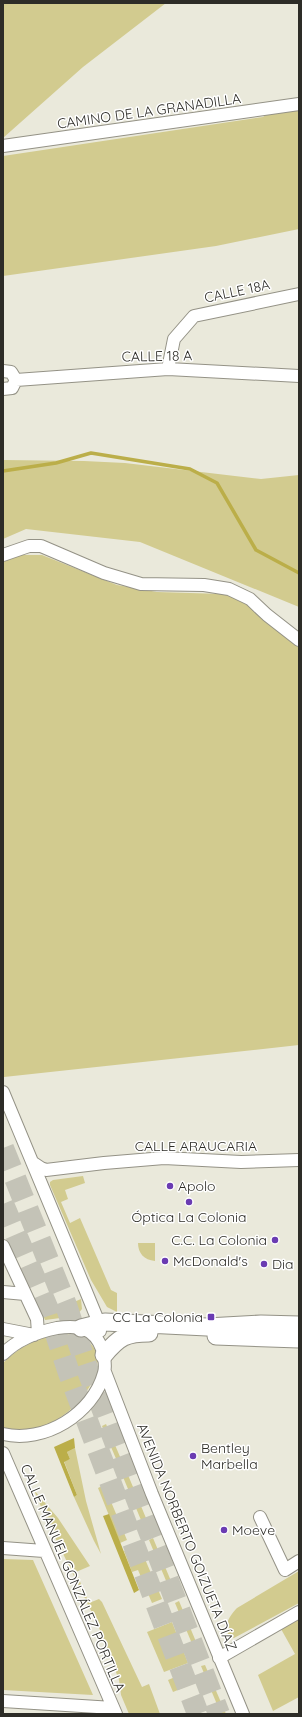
<svg xmlns="http://www.w3.org/2000/svg" width="302" height="1717" font-family="Quicksand,sans-serif">
<rect width="100%" height="100%" fill="#eae9db"/>
<path fill="#d2cb8f" d="M3 3H166L83 67 3 138Z
M299 109V229L216 246 3 276V156L263 117 267 114Z
M3 460 84 461 125 463 261 479 299 475V607L140 542 26 529 3 539Z
M18 555H42L117 585 157 592 223 594 246 601 299 648V1045L4 1077 3 1074V562Z
M83 1176 85 1183 65 1190 68 1199 61 1202 70 1223 80 1218 111 1290 117 1293V1312L107 1307 91 1280 50 1185V1182L53 1180Z
M138 1243H155V1261C144 1260 138 1253 138 1243Z
M81 1299 82 1309 76 1316 45 1320 43 1315Z
M59 1334C145 1334 69 1450 3 1428V1363C19 1347 37 1338 59 1334Z
M106 1424 124 1466 120 1468 102 1426Z
M75 1448 86 1501 101 1554 94 1541 74 1497 77 1495 64 1461 70 1459 67 1452Z
M128 1475 151 1530 146 1532 123 1477Z
M104 1485 127 1540 120 1543 98 1488Z
M34 1490 58 1518 90 1566 76 1572 89 1603 99 1599 102 1602 142 1687 149 1684 160 1714H129L121 1695 119 1680 98 1625 47 1521Z
M153 1538 176 1593 172 1595 149 1540Z
M139 1545 162 1599 152 1603 138 1570 132 1572 124 1551Z
M3 1559 33 1560 93 1695 3 1690Z
M299 1571V1603L234 1638C219 1632 229 1616 237 1608Z
M179 1601 202 1656 198 1658 175 1603Z
M299 1619V1697L273 1711 258 1675 295 1654 281 1629Z
M172 1622 188 1663 164 1672 147 1632Z
M205 1665 226 1714H221L201 1666Z
M192 1670 197 1682 173 1692 168 1680Z"/>
<path fill="#bbae49" d="M74 1438 75 1448 67 1452 70 1459 64 1462 77 1495 74 1497 54 1447Z
M109 1514 139 1590 134 1593 103 1516Z"/>
<g fill="none" stroke-linecap="round" stroke-linejoin="round">
<path stroke="#bbae49" stroke-width="3.5" d="M3 471 56 463 91 453 190 469 217 483 256 550 299 573"/>
<path stroke="#c4c3b7" stroke-width="22" stroke-dasharray="22 11" stroke-linecap="butt" d="M3 1148 66 1305 88 1371 219 1714
M3 1204 47 1307 69 1373 198 1714"/>
<defs>
<path id="street" d="M3 146 299 104
M168 369 174 339 194 316 299 294
M3 371 11 372 16 380 12 388 3 389
M16 380 168 369 299 376
M3 555 29 546H41L104 573 141 584 204 585 229 589 250 599 267 615 299 640
M3 1092 85 1289 99 1323 100 1331
M32 1162 41 1168 46 1170 104 1163 164 1158 241 1162 299 1160
M3 1246 37 1319 38 1333
M3 1292 25 1294
M3 1329 34 1335
M3 1354C18 1339 37 1332 57 1328 78 1325 94 1327 102 1349 104 1356 106 1366 104 1373 93 1414 44 1444 3 1434
M105 1372 152 1494 243 1714
M3 1453 116 1714
M260 1517 285 1570 299 1561
M3 1548 44 1551
M219 1658 299 1612
M3 1701 113 1708"/>
<path id="secondary" d="M81 1328 105 1322 207 1327 261 1324 299 1325
M216 1336 299 1339
M104 1355C119 1337 126 1333 149 1333"/>
</defs>
<use href="#street" stroke="#949286" stroke-width="14"/>
<use href="#secondary" stroke="#949286" stroke-width="19"/>
<use href="#street" stroke="#fff" stroke-width="12"/>
<use href="#secondary" stroke="#fff" stroke-width="17"/>
</g>
<g fill="#6a3bb2" stroke="#fff" stroke-width="1.5">
<circle cx="170" cy="1186" r="4"/>
<circle cx="189" cy="1202" r="4"/>
<circle cx="275" cy="1240" r="4"/>
<circle cx="165" cy="1261" r="4"/>
<circle cx="264" cy="1264" r="4"/>
<rect x="207" y="1313" width="8" height="8" rx="2"/>
<circle cx="193" cy="1456" r="4"/>
<circle cx="224" cy="1530" r="4"/>
</g>
<g text-anchor="middle" dominant-baseline="central" stroke-width="3" stroke-linejoin="round" paint-order="stroke">
<g font-size="14" fill="#2d2c27" stroke="#fff">
<text transform="translate(149 111) rotate(-8)">CAMINO DE LA GRANADILLA</text>
<text transform="translate(237 291) rotate(-12)">CALLE 18A</text>
<text transform="translate(157 356) rotate(-1)">CALLE 18 A</text>
<text x="196" y="1146">CALLE ARAUCARIA</text>
<text transform="translate(187 1537) rotate(68)">AVENIDA NORBERTO GOIZUETA DÍAZ</text>
<text transform="translate(73 1578) rotate(67)">CALLE MANUEL GONZÁLEZ PORTILLA</text>
</g>
<g font-size="14" fill="#2d2c27" stroke="#fff" text-anchor="start">
<text x="178" y="1186">Apolo</text>
<text x="189" y="1217" text-anchor="middle">Óptica La Colonia</text>
<text x="267" y="1240" text-anchor="end">C.C. La Colonia</text>
<text x="173" y="1261">McDonald's</text>
<text x="272" y="1264">Dia</text>
<text x="203" y="1317" text-anchor="end">CC La Colonia</text>
<text x="201" y="1448">Bentley<tspan x="201" dy="16">Marbella</tspan></text>
<text x="232" y="1530">Moeve</text>
</g>
</g>
<rect width="302" height="1717" fill="none" stroke="#2d2c27" stroke-width="8"/>
</svg>
